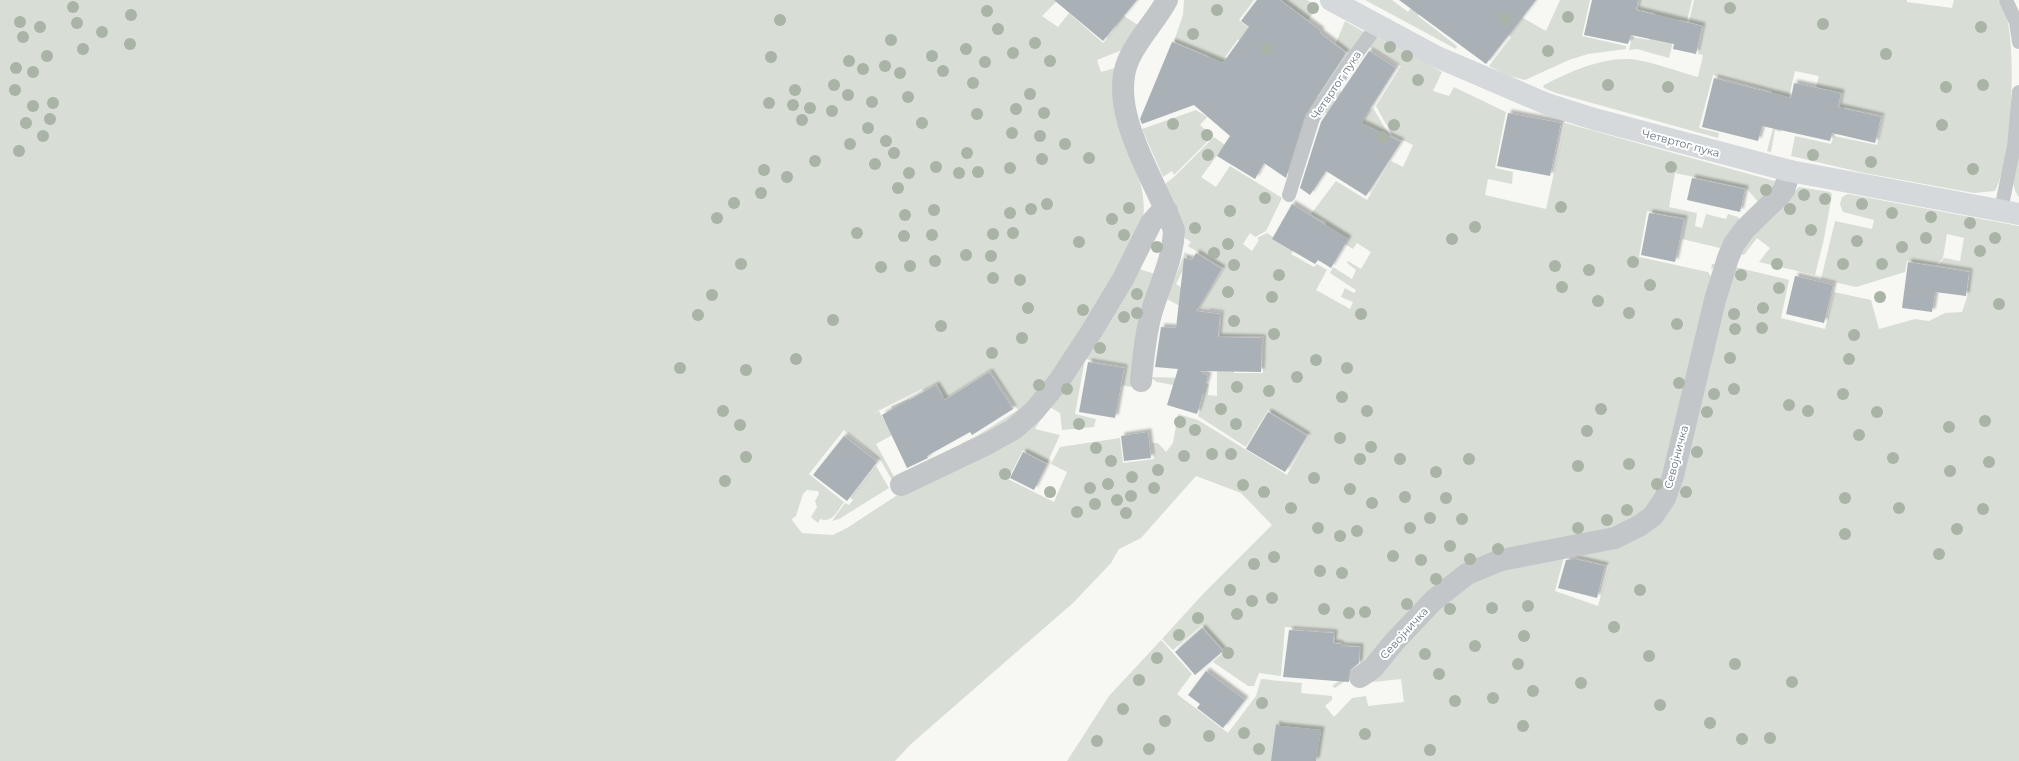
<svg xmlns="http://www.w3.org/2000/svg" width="2019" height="761" font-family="Montserrat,sans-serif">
<defs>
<filter id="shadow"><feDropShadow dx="3.5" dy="-3.5" stdDeviation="1" flood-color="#0004"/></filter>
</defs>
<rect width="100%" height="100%" fill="#f7f7f4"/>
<path fill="#d8ded5" d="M0 0H1058L1042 16 1058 27 1069 13 1103 43 1116 27 1111 22 1117 15 1124 16 1141 27 1122 50 1097 60 1101 72 1115 68C1119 86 1116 106 1120 123 1129 154 1148 186 1143 219L1106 299 1024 415 961 445 962 443 975 437 1018 410 991 370 944 400 930 402 943 395 937 384 924 391 922 389 872 414 879 411 885 422 896 416 891 406 909 399 926 429 911 425 876 444 896 480 893 482 881 461 844 430 809 474 844 502C838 510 832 524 820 519L818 523 811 517 817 507 815 501 819 494 818 491 807 490 803 494 796 516 793 518 792 520 802 533 833 535 847 528 905 490 1041 419 1035 429 1060 435 1047 463 1023 450 1008 479 1054 502 1067 472 1051 464 1060 447 1120 438 1123 463 1154 459 1152 443H1158L1166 452 1173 443 1178 414 1198 420 1287 475 1310 435 1268 410 1246 447 1198 416 1204 394 1173 385 1157 382 1151 378V377L1181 378V382L1209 384 1208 395 1217 396V365L1234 352V373H1263L1264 336H1220L1222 311 1210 310V308L1178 305 1167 299 1185 252 1190 256 1176 284 1201 302 1224 268 1188 246 1191 242 1182 236C1183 217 1173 201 1165 184L1175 176 1214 137 1225 145 1201 177 1216 187 1230 166 1282 198 1266 231 1255 237 1250 233 1243 244 1252 251 1259 240 1257 238 1267 233 1294 250 1291 254 1314 267 1317 264 1327 270 1316 290 1350 309 1353 302 1341 297 1345 288 1354 293 1356 290 1330 273 1333 267 1352 279 1356 270 1347 263 1348 261 1361 269 1371 252 1357 243 1353 249 1335 238 1324 226 1326 222 1311 214 1336 181 1367 200 1391 161 1403 167 1413 145 1392 135 1376 106 1401 66 1369 47 1376 37 1442 72 1433 91 1449 96 1454 87 1506 112 1495 168 1513 172 1512 184 1488 179 1485 195 1546 209 1565 123 1778 182 1760 204 1746 188 1675 173 1669 207 1697 213 1695 226 1702 228 1706 214 1726 219 1728 214 1738 217 1742 223 1717 266 1711 269 1712 264H1716L1720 248 1682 239 1686 218 1647 211 1639 257 1708 272 1715 283 1660 492 1645 512 1627 526 1508 553 1357 673 1335 688 1332 686 1360 665 1361 646 1342 644V642H1335V631L1285 627 1281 676 1259 673 1254 686H1248L1213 662 1225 651 1202 625 1173 650 1162 639 1203 594 1272 525 1241 493 1196 476 1141 538 1119 549 1111 563 1073 603 911 744 895 761H0Z
M1184 0H1254L1239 20 1281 53 1287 74 1318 97 1308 113 1299 107 1270 61 1238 39 1225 57 1275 92 1192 95 1209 56 1174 41 1183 15Z
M1281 0H1307L1318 7 1308 20Z
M1365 0H1392L1408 12 1418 0H1430L1418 16 1457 46 1456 49Z
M1560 0H1590L1582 36 1626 46V49L1588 54 1569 60 1525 80 1506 75 1489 66 1511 37 1486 19 1497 3 1546 31Z
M1640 0H1692L1687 21 1678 20 1669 58 1637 49 1629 50 1632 37 1649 40 1655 13 1638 9Z
M1694 0H1907V2L1952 8 1954 0H1998C2002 5 2005 13 2007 19 2016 54 2012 160 1995 191L1974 193 1864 173 1791 156 1795 136 1831 144 1834 136 1877 145 1884 115 1844 107 1838 133H1834L1843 93 1816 87 1819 76 1795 71 1781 132 1775 130 1771 152 1767 151 1779 105 1769 103 1772 91 1713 75 1699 128 1719 133 1718 138 1556 93 1546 89 1543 87 1544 85C1569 72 1600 58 1629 59 1647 60 1679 72 1698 77L1703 55 1698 54 1704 26 1689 22Z
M1345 21 1366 33 1350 54 1336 43Z
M1338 90 1371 110 1373 108 1391 138 1386 149 1324 112Z
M1196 110 1207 117 1200 125 1213 136 1174 175 1172 171 1163 177 1142 129Z
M2019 149V197C2008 184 2016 165 2019 149Z
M1799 187 1830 192 1832 194 1824 239 1815 275 1759 262 1770 248 1757 238 1744 255 1740 254 1737 250Z
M1848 194 2019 226V761H1067L1109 696 1161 640 1192 674 1177 694 1228 733 1256 696 1261 679 1302 683 1301 693 1332 696V700L1325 706 1334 717 1352 698 1366 696 1368 706 1404 702 1401 679 1364 683 1405 638 1478 574 1565 553 1555 591 1598 606 1609 565 1572 556 1645 527 1731 266 1789 280 1781 318 1825 329 1834 292 1871 300 1879 329 1915 319 1929 321 1945 313 1962 312 1967 297 1971 270 1938 265 1944 258 1960 261 1964 238 1947 234 1943 258 1937 265 1907 261 1905 272 1856 287 1821 279 1835 221 1872 229 1874 220 1843 212 1840 204 1842 197Z
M1139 269 1155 274 1143 315 1131 387 1122 385 1126 366 1085 359 1075 414 1096 419 1094 427 1062 430 1060 413 1048 406Z
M876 466 889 488 839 519 832 521 845 503 849 505 853 500 851 498Z"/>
<path fill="#aab1b6" filter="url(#shadow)" d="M1054 0H1137L1103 41Z
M1257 0H1280L1321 31 1320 33 1346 53 1306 114 1286 178 1264 163 1255 179 1217 156 1230 136 1194 105 1142 124 1140 119 1172 42 1223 63 1249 27 1241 21Z
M1399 0H1536L1486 64Z
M1592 0H1638L1636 10 1702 26 1696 54 1673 49 1674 44 1631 35 1628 44 1584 35Z
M1369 51 1396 68 1361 123 1401 142 1366 196 1326 171 1310 195 1300 188 1321 122Z
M1714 78 1791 98 1794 83 1841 93 1838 107 1881 117 1875 143 1832 133 1830 141 1762 126 1758 141 1702 127Z
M1508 113 1561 123 1550 176 1497 166Z
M1692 178 1745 189 1740 212 1687 200Z
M1292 204 1348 239 1331 268 1318 260 1315 264 1272 239Z
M1649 213 1684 219 1675 262 1641 255Z
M1196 253 1222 269 1196 311 1220 314 1218 337 1262 338 1261 372 1200 371 1208 376 1197 414 1167 405 1178 369 1155 367 1161 327 1176 328 1184 258 1192 260Z
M1908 262 1969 272 1966 296 1935 292 1932 312 1902 308Z
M1795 276 1833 285 1824 323 1786 314Z
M1088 362 1124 368 1115 418 1079 412Z
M989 372 1013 409 972 435 970 432 927 456 928 458 907 468 882 415 936 385 945 400Z
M1268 412 1307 436 1285 472 1246 449Z
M1148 432 1151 458 1124 461 1121 436Z
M844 436 877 462 847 501 813 475Z
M1023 452 1047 464 1034 490 1010 478Z
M1575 559 1605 566 1597 598 1558 588 1566 560Z
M1202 628 1223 651 1195 675 1175 652Z
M1289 630 1334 633 1333 643 1340 644V646L1360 647 1359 663 1349 671V682L1283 677Z
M1206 671 1245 700 1223 728 1197 708 1200 704 1188 695Z
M1276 724 1280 726 1321 730 1316 761H1271Z"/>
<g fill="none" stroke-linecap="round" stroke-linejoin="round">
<path stroke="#c2c6c9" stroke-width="14" d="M2006 0 2016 22 2019 42
M1289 195 1313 118 1345 69 1377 26
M2001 210 2014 146 2019 92"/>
<path stroke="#c2c6c9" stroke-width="22" d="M1141 381C1143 359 1145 336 1151 314 1159 286 1173 260 1174 230 1157 183 1107 112 1128 61 1137 39 1156 21 1167 0
M901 485 987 444 1014 429 1034 411 1059 381 1093 329 1123 279 1151 223 1158 215 1167 211
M1360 677 1373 668 1395 641 1434 600 1467 574 1501 560 1615 538 1639 526 1653 516 1665 498 1673 476 1715 300 1728 258 1734 244 1745 229 1780 195 1784 190 1790 171"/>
<path stroke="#d5d9dc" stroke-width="22" d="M1331 0 1435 56 1547 104 1594 119 1790 171 2019 214"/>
</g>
<g fill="#a9b3a6">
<circle cx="73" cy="7" r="6"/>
<circle cx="1313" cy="8" r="6"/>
<circle cx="1730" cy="8" r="6"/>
<circle cx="1217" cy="10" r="6"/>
<circle cx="987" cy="11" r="6"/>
<circle cx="131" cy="15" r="6"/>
<circle cx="1568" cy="17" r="6"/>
<circle cx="1505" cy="19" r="6"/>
<circle cx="780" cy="20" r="6"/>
<circle cx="20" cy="22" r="6"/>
<circle cx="77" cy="23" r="6"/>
<circle cx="1823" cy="24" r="6"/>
<circle cx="40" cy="27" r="6"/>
<circle cx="1981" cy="27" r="6"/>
<circle cx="998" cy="29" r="6"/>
<circle cx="102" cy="32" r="6"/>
<circle cx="1193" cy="34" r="6"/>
<circle cx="23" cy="37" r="6"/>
<circle cx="891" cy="40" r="6"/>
<circle cx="1035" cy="43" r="6"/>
<circle cx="130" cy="44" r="6"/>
<circle cx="1390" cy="47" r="6"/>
<circle cx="83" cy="49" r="6"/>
<circle cx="966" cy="49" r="6"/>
<circle cx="1267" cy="49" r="6"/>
<circle cx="1548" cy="51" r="6"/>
<circle cx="1013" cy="53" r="6"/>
<circle cx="1886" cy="54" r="6"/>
<circle cx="47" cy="56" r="6"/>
<circle cx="932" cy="56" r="6"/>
<circle cx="1407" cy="56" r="6"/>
<circle cx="771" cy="57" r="6"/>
<circle cx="849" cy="61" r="6"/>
<circle cx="1050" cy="61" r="6"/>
<circle cx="985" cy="62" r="6"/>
<circle cx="885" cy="66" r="6"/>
<circle cx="16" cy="68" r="6"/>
<circle cx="863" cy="69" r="6"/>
<circle cx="943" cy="71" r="6"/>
<circle cx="33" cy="72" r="6"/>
<circle cx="900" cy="73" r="6"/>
<circle cx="1418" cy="80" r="6"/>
<circle cx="973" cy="83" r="6"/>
<circle cx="834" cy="85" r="6"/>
<circle cx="1608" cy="85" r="6"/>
<circle cx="1983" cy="85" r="6"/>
<circle cx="1668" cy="87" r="6"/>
<circle cx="1946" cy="87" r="6"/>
<circle cx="15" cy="90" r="6"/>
<circle cx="795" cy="90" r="6"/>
<circle cx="1030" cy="94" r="6"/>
<circle cx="848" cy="95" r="6"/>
<circle cx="908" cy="97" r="6"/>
<circle cx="872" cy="102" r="6"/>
<circle cx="53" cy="103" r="6"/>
<circle cx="769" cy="103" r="6"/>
<circle cx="793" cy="105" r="6"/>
<circle cx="33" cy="106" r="6"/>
<circle cx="810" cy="108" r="6"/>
<circle cx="1016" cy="109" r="6"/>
<circle cx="832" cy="111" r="6"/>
<circle cx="1044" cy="113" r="6"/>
<circle cx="977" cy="114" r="6"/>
<circle cx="50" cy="119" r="6"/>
<circle cx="802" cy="120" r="6"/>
<circle cx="26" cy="123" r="6"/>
<circle cx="922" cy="123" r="6"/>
<circle cx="1173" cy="124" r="6"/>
<circle cx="1394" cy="125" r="6"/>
<circle cx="1942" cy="125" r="6"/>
<circle cx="868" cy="128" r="6"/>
<circle cx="1012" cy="133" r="6"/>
<circle cx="1207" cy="135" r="6"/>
<circle cx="43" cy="136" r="6"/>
<circle cx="1040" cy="136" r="6"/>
<circle cx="1382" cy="137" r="6"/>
<circle cx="886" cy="141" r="6"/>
<circle cx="850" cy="144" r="6"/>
<circle cx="1065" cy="144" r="6"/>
<circle cx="19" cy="151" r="6"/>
<circle cx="894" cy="153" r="6"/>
<circle cx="967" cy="153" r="6"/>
<circle cx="1208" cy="155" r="6"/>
<circle cx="1813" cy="155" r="6"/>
<circle cx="1089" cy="158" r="6"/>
<circle cx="1042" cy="159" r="6"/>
<circle cx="815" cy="161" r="6"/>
<circle cx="1871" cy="162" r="6"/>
<circle cx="875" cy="164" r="6"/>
<circle cx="936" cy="167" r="6"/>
<circle cx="1671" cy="167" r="6"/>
<circle cx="1010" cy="168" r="6"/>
<circle cx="1973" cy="169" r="6"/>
<circle cx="764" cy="170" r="6"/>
<circle cx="978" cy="172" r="6"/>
<circle cx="909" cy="173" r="6"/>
<circle cx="959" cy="173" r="6"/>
<circle cx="787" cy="177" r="6"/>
<circle cx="898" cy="188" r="6"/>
<circle cx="1766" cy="190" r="6"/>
<circle cx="761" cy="193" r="6"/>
<circle cx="1804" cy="195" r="6"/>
<circle cx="1265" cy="198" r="6"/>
<circle cx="1825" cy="199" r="6"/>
<circle cx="734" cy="203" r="6"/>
<circle cx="1047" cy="204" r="6"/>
<circle cx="1862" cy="204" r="6"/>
<circle cx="1561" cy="207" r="6"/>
<circle cx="1129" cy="208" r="6"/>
<circle cx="1031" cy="209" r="6"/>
<circle cx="1790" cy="209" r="6"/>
<circle cx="934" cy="210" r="6"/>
<circle cx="1230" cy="211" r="6"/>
<circle cx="1010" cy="213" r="6"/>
<circle cx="1892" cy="213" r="6"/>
<circle cx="905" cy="215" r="6"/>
<circle cx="1931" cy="217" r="6"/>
<circle cx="717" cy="218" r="6"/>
<circle cx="1112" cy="219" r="6"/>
<circle cx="1970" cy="223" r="6"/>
<circle cx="1475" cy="227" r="6"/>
<circle cx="1195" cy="228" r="6"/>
<circle cx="1811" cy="230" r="6"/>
<circle cx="857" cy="233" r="6"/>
<circle cx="1013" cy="233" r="6"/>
<circle cx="993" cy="234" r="6"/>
<circle cx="932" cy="235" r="6"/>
<circle cx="1124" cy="235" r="6"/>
<circle cx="904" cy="236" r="6"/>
<circle cx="1926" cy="238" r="6"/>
<circle cx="1995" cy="238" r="6"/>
<circle cx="1452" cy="239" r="6"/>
<circle cx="1857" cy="241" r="6"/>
<circle cx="1079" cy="242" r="6"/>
<circle cx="1228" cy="244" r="6"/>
<circle cx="1157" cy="247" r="6"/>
<circle cx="1902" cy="247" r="6"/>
<circle cx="1980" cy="251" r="6"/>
<circle cx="1214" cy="253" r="6"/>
<circle cx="966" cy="255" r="6"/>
<circle cx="991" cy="256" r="6"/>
<circle cx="935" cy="261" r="6"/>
<circle cx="1633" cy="262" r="6"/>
<circle cx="741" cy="264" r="6"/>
<circle cx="1777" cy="264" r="6"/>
<circle cx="1843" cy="264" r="6"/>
<circle cx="1882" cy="264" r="6"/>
<circle cx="1234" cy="265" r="6"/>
<circle cx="910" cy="266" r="6"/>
<circle cx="1555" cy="266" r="6"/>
<circle cx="881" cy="267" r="6"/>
<circle cx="1589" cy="270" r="6"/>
<circle cx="1279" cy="275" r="6"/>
<circle cx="1741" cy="275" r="6"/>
<circle cx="993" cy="278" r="6"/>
<circle cx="1020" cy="280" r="6"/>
<circle cx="1650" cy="285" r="6"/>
<circle cx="1562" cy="287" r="6"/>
<circle cx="1779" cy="288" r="6"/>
<circle cx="1228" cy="292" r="6"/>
<circle cx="1137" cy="294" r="6"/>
<circle cx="712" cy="295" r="6"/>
<circle cx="1272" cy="297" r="6"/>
<circle cx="1880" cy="297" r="6"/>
<circle cx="1598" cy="301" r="6"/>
<circle cx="1999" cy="304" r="6"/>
<circle cx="1028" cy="308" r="6"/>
<circle cx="1763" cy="308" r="6"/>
<circle cx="1083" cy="310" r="6"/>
<circle cx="1137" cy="313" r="6"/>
<circle cx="1629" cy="313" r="6"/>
<circle cx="1361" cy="314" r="6"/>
<circle cx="1734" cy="314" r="6"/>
<circle cx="698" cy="315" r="6"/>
<circle cx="1124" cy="317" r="6"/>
<circle cx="833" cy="320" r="6"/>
<circle cx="1234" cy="321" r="6"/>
<circle cx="1677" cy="324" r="6"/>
<circle cx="941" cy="326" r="6"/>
<circle cx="1762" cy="328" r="6"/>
<circle cx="1735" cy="329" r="6"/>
<circle cx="1274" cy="334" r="6"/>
<circle cx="1854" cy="335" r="6"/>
<circle cx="1022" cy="338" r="6"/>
<circle cx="1100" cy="348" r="6"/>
<circle cx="992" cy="353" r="6"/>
<circle cx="1730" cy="358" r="6"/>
<circle cx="796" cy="359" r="6"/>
<circle cx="1849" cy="359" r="6"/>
<circle cx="1316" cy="360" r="6"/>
<circle cx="680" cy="368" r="6"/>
<circle cx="1347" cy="368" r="6"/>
<circle cx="746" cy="370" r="6"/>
<circle cx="1297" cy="377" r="6"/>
<circle cx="1679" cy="383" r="6"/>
<circle cx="1039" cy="385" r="6"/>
<circle cx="1237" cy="387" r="6"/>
<circle cx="1067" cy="389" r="6"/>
<circle cx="1734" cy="389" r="6"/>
<circle cx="1269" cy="391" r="6"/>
<circle cx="1714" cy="394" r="6"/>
<circle cx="1843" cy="394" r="6"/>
<circle cx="1342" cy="397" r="6"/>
<circle cx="1789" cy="405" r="6"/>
<circle cx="1221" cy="409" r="6"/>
<circle cx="1601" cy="409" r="6"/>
<circle cx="723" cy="411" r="6"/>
<circle cx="1367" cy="411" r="6"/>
<circle cx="1808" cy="411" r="6"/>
<circle cx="1707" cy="412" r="6"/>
<circle cx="1877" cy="412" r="6"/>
<circle cx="1985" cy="421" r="6"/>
<circle cx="1180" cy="422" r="6"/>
<circle cx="1079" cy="424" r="6"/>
<circle cx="1236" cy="424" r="6"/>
<circle cx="740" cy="425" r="6"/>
<circle cx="1949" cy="427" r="6"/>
<circle cx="1195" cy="430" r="6"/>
<circle cx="1587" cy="431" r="6"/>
<circle cx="1859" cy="435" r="6"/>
<circle cx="1340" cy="438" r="6"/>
<circle cx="1371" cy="447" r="6"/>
<circle cx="1096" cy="448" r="6"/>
<circle cx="1697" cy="452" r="6"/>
<circle cx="1212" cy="454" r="6"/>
<circle cx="1231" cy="454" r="6"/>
<circle cx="1184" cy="456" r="6"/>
<circle cx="746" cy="457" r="6"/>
<circle cx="1893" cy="458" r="6"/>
<circle cx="1360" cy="459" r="6"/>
<circle cx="1400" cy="459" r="6"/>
<circle cx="1469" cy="459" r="6"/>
<circle cx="1111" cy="461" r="6"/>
<circle cx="1989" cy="462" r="6"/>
<circle cx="1629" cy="464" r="6"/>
<circle cx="1578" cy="466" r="6"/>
<circle cx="1158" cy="470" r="6"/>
<circle cx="1950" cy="471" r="6"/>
<circle cx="1436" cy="472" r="6"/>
<circle cx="1005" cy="474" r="6"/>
<circle cx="1132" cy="477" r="6"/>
<circle cx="1314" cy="478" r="6"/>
<circle cx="725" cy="481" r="6"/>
<circle cx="1108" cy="484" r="6"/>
<circle cx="1657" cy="484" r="6"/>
<circle cx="1243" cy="485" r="6"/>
<circle cx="1090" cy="488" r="6"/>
<circle cx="1154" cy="488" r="6"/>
<circle cx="1350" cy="489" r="6"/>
<circle cx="1050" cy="492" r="6"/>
<circle cx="1264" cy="492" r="6"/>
<circle cx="1686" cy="492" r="6"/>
<circle cx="1131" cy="496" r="6"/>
<circle cx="1405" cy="497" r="6"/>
<circle cx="1446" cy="498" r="6"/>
<circle cx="1845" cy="498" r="6"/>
<circle cx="1117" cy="500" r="6"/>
<circle cx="1372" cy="503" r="6"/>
<circle cx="1095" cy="504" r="6"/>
<circle cx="1291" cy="508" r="6"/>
<circle cx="1899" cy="508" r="6"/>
<circle cx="1983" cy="509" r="6"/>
<circle cx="1627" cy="510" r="6"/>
<circle cx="1077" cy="512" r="6"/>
<circle cx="1126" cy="513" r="6"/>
<circle cx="1430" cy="518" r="6"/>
<circle cx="1462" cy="519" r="6"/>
<circle cx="1607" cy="520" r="6"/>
<circle cx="1318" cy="528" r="6"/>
<circle cx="1410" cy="528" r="6"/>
<circle cx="1578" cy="528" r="6"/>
<circle cx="1957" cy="529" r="6"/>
<circle cx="1357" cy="531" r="6"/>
<circle cx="1845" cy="534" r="6"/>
<circle cx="1340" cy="536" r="6"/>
<circle cx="1450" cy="546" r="6"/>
<circle cx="1498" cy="549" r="6"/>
<circle cx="1939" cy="554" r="6"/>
<circle cx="1393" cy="556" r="6"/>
<circle cx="1274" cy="557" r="6"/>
<circle cx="1470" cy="559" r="6"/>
<circle cx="1421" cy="560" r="6"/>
<circle cx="1254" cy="564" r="6"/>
<circle cx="1320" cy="571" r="6"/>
<circle cx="1342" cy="573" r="6"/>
<circle cx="1436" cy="579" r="6"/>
<circle cx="1230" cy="590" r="6"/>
<circle cx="1640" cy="590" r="6"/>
<circle cx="1272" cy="598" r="6"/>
<circle cx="1252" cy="601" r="6"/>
<circle cx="1407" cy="604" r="6"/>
<circle cx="1528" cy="606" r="6"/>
<circle cx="1492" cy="608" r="6"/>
<circle cx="1324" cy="609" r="6"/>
<circle cx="1450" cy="609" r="6"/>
<circle cx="1365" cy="612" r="6"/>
<circle cx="1349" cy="613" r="6"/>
<circle cx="1237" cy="614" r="6"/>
<circle cx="1198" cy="618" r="6"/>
<circle cx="1614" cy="627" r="6"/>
<circle cx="1179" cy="635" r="6"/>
<circle cx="1524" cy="636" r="6"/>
<circle cx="1475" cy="646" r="6"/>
<circle cx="1228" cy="653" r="6"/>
<circle cx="1425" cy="654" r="6"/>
<circle cx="1649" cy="656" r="6"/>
<circle cx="1157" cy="658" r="6"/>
<circle cx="1518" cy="664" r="6"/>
<circle cx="1735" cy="664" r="6"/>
<circle cx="1439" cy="674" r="6"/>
<circle cx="1139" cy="680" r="6"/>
<circle cx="1792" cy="682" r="6"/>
<circle cx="1581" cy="683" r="6"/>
<circle cx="1533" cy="691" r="6"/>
<circle cx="1493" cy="698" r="6"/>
<circle cx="1455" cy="701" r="6"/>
<circle cx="1262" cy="703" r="6"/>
<circle cx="1660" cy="705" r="6"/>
<circle cx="1123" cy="709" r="6"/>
<circle cx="1165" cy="721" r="6"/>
<circle cx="1710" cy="723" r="6"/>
<circle cx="1523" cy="726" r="6"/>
<circle cx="1244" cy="733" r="6"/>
<circle cx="1365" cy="734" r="6"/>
<circle cx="1209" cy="736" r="6"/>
<circle cx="1770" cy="738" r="6"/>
<circle cx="1742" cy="739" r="6"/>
<circle cx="1097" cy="741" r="6"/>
<circle cx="1149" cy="749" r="6"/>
<circle cx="1259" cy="749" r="6"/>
<circle cx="1430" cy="750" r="6"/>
</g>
<g text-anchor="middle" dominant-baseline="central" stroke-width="4" stroke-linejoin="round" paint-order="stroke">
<g font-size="11" fill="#687683" stroke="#fff">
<text transform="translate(1336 85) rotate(-56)">Четвртог пука</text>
<text transform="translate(1681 143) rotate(15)">Четвртог пука</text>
<text transform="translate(1676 457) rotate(-75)">Севојничка</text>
<text transform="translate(1404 633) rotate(-48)">Севојничка</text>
</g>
</g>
</svg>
